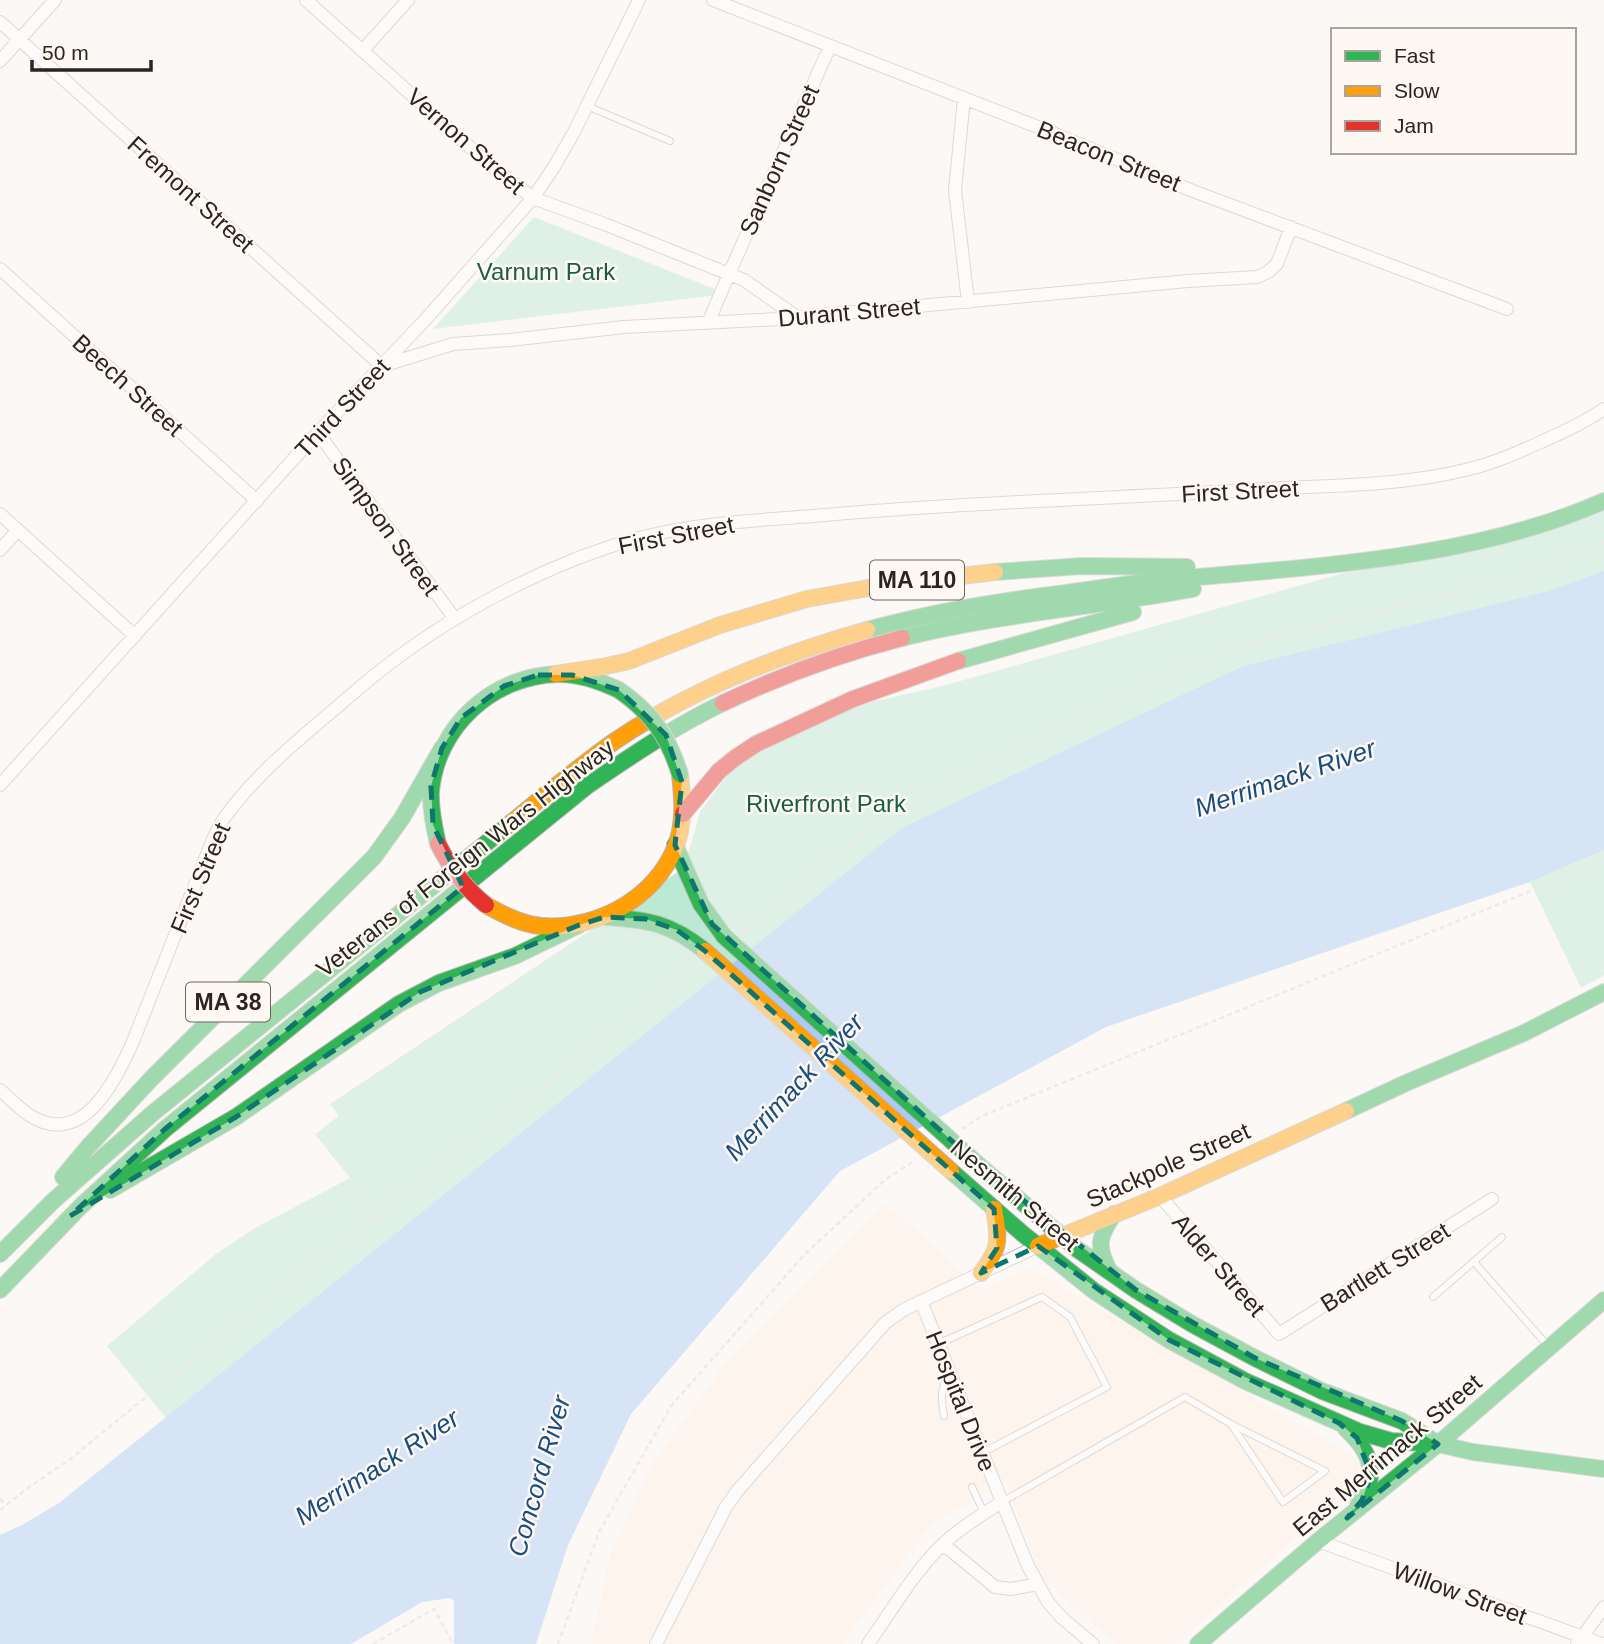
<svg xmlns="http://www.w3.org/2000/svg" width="1604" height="1644" font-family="Arial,sans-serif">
<rect width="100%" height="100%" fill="#fbf8f5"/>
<path fill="#fcefe3" d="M886 1204 983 1290 1030 1268 1352 1455 1359 1465V1478L1350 1492 1174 1644H1115L1040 1575 1006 1481 930 1526 842 1644H591L610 1556 650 1467 725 1364Z"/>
<path fill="#bce9d3" d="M534 217 727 294 433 329Z
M1604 502V572L180 1435 107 1346 216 1254 255 1228 350 1178 315 1134 339 1116 330 1104 684 868 700 812 744 753 798 719 946 685 1500 529Z
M1604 850V975L1581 988 1530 882Z"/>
<path fill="#a8ccf5" d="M1604 571V850L1530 882 1106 1027 840 1171 631 1414 568 1545 536 1644H454V1601L450 1598 422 1602 351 1644H0V1535L22 1525 59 1503 888 839 906 826 1241 667 1549 591Z"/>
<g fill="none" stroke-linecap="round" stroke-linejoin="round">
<defs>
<path id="lane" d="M587 106 670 141
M1474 1262 1548 1346
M1433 1297 1502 1237
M938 1344 1042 1297 1070 1317 1107 1387 982 1453
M944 1416C941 1398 940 1390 949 1374
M972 1487 984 1513
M1002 1502 1185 1397 1231 1424 1325 1471 1283 1502 1231 1424"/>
<path id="street" d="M306 0 482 158 533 198 607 225 729 274 708 323
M713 0 1048 131 1193 191 1507 309
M0 22 382 366 453 344 510 340 624 327 779 319 1188 281 1257 277 1268 272 1277 264 1291 227
M363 50 408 0
M0 61 55 0
M964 98 955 190 968 302
M0 269 257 501
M797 317 744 280 729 274 830 46
M318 433 455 619
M0 514 135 636
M0 550 18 530
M0 785 308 443 425 320 533 198 554 167 574 132 639 0
M0 1090C9 1098 19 1108 29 1115 82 1149 114 1083 132 1044L211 844C215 835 219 825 225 817 259 770 307 733 351 695 418 636 495 591 578 558 600 550 621 542 643 537 703 522 765 520 825 515 972 502 1120 498 1267 489 1333 485 1400 486 1465 470 1492 464 1517 453 1543 441 1564 432 1585 422 1604 409
M1160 1196 1279 1334 1492 1199
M921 1301 1028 1566 1048 1602 1062 1618 1093 1644
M1318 1541 1602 1644
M943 1544 995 1587 1011 1589 1038 1584
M656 1644 726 1507 738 1490 886 1322 905 1309 1038 1246
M868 1644C891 1612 912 1575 940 1547 958 1529 980 1516 1002 1502
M1577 1644 1604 1607"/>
<path id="fast" d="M995 572 1082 566 1187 567
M867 630C932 612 999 601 1066 593 1106 587 1147 581 1187 578 1324 566 1478 557 1604 501
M902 638C997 614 1097 607 1193 589
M958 661 1133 612
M438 844C434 827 430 809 431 791 437 726 493 676 557 674 579 673 600 681 619 690
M675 845 701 904 724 936
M605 917C649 920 670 923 705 951
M1346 1111 1406 1083 1524 1033 1604 992
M973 1160 1077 1249 1136 1290 1192 1324 1255 1358 1322 1391 1402 1421 1435 1442
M951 1171 1023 1234 1094 1291 1169 1340 1245 1381 1360 1432 1391 1441 1438 1444 1473 1452 1604 1469
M63 1177 88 1147 151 1079 374 857 402 818 442 748
M110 1190 236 1117 399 1004 439 983 515 956 579 925
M0 1254 53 1201 153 1113 511 823
M1109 1270C1096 1246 1099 1236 1114 1214
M0 1290 80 1207 165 1129 587 786C631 756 675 726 723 703
M1346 1429C1372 1453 1379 1475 1358 1505
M1198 1644 1318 1541 1438 1444 1604 1300"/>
<path id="slow" d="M556 674 602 667 629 661 720 625 807 599 879 586 995 572
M511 823C545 795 579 766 615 741 692 689 778 655 867 630
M486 905C502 914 521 924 541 926 600 931 666 893 680 832 684 812 682 794 680 774
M1038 1246 1160 1196 1346 1111
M981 1273C1001 1247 999 1240 994 1209"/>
<path id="jam" d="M723 703C782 675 840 654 902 638
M683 814 719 771 735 758 756 744 853 699 958 661"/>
</defs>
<use href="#lane" stroke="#b8b4b1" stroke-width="8"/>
<use href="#street" stroke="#b8b4b1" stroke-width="14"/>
<use href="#fast" stroke="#b8b4b1" stroke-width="18"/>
<use href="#slow" stroke="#b8b4b1" stroke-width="18"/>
<use href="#jam" stroke="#b8b4b1" stroke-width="18"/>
<path stroke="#dbdad9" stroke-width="2.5" stroke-dasharray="5 3.5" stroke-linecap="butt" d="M742 932 883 817 1059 730 1234 647 1518 578 1604 543
M962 1129 982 1116 1604 861
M332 1202 350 1192 362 1202 372 1221
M0 1499 7 1505
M0 1510 29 1487 68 1461 136 1405 698 966
M373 1644 434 1609 453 1644
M558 1644 599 1532 671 1406 805 1254 886 1179 916 1160"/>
<use href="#lane" stroke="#fefefe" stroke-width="6"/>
<use href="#street" stroke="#fefefe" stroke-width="12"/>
<use href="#fast" stroke="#30b455" stroke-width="16"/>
<use href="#slow" stroke="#ff9f0a" stroke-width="16"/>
<use href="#jam" stroke="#e5322d" stroke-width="16"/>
<defs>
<path id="fast-bridge" d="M619 690C652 713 668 736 680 774
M724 936 973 1160"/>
<path id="slow-bridge" d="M705 951 951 1171"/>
<path id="jam-bridge" d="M438 844C450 868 465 888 486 905"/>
</defs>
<use href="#fast-bridge" stroke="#b8b4b1" stroke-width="18" stroke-linecap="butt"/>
<use href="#slow-bridge" stroke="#b8b4b1" stroke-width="18" stroke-linecap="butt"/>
<use href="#jam-bridge" stroke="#b8b4b1" stroke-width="18" stroke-linecap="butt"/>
<use href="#fast-bridge" stroke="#30b455" stroke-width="16"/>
<use href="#slow-bridge" stroke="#ff9f0a" stroke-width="16"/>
<use href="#jam-bridge" stroke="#e5322d" stroke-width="16"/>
</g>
<path d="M0 0H1604V1644H0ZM538 675H572L619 690 666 735 682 782 675 845 712 924 973 1160 1136 1290 1255 1358 1402 1421 1438 1444 1347 1518 1362 1500 1371 1475 1357 1438 1339 1423 1169 1340 1038 1246 981 1273 997 1248 994 1209 705 951 677 930 646 919 605 917 579 925 420 992 236 1117 70 1216 165 1129 463 887 433 825 431 786 442 748 461 718 504 686Z" fill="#fbf8f5" fill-opacity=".55" fill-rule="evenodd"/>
<path fill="none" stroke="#0f766e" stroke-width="5" stroke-dasharray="14 9" stroke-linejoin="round" d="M538 675H572L619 690 666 735 682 782 675 845 712 924 973 1160 1136 1290 1255 1358 1402 1421 1438 1444 1347 1518 1362 1500 1371 1475 1357 1438 1339 1423 1169 1340 1038 1246 981 1273 997 1248 994 1209 705 951 677 930 646 919 605 917 579 925 420 992 236 1117 70 1216 165 1129 463 887 433 825 431 786 442 748 461 718 504 686Z"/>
<g text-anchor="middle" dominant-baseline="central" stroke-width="5" stroke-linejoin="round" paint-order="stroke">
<g fill="#fef8f2" stroke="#6a645f" stroke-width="2">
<rect x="870" y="560.5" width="94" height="39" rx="5"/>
<rect x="186" y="982.5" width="84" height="39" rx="5"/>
</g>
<g font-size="23" font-weight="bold" fill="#2a2520">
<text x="917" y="580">MA 110</text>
<text x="228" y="1002">MA 38</text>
</g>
<g font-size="24" fill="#2a2520" stroke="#fef8f2">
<text transform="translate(466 141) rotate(41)">Vernon Street</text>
<text transform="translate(1109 156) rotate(22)">Beacon Street</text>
<text transform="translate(779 160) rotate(-66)">Sanborn Street</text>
<text transform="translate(191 194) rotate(42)">Fremont Street</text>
<text transform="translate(849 312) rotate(-5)">Durant Street</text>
<text transform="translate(128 385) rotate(42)">Beech Street</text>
<text transform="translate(342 408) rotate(-47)">Third Street</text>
<text transform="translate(1240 491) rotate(-3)">First Street</text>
<text transform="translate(386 526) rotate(54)">Simpson Street</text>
<text transform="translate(676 535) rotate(-11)">First Street</text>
<text transform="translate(465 858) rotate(-38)">Veterans of Foreign Wars Highway</text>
<text transform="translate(200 878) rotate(-67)">First Street</text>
<text transform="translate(1168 1165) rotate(-24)">Stackpole Street</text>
<text transform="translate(1015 1195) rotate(40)">Nesmith Street</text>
<text transform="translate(1219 1265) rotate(49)">Alder Street</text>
<text transform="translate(1385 1267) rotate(-32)">Bartlett Street</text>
<text transform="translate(961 1401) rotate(68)">Hospital Drive</text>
<text transform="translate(1387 1455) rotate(-40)">East Merrimack Street</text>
<text transform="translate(1460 1593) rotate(20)">Willow Street</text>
</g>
<g font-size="24" fill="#185d44" stroke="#fef8f2">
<text x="546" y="271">Varnum Park</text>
<text x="826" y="803">Riverfront Park</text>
</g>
<g font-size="26" font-style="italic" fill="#174d83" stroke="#fef8f2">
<text transform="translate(1285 778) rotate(-19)">Merrimack River</text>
<text transform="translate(794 1087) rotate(-47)">Merrimack River</text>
<text transform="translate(377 1467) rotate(-33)">Merrimack River</text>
<text transform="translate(539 1476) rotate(-74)">Concord River</text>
</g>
</g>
<rect x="1331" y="28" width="245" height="126" fill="#fef8f2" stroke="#a9a49e" stroke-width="2"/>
<rect x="1345" y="51" width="35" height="10" fill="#30b455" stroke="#a9a49e" stroke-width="2"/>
<text x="1394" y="63" font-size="21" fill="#2a2520">Fast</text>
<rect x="1345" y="86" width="35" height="10" fill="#ff9f0a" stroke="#a9a49e" stroke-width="2"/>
<text x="1394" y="98" font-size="21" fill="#2a2520">Slow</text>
<rect x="1345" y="121" width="35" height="10" fill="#e5322d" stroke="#a9a49e" stroke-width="2"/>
<text x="1394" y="133" font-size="21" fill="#2a2520">Jam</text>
<path d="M32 60v10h119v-10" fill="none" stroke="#2a2520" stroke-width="3.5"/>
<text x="42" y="60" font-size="21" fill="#2a2520" stroke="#fef8f2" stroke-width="5" paint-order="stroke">50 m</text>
</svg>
